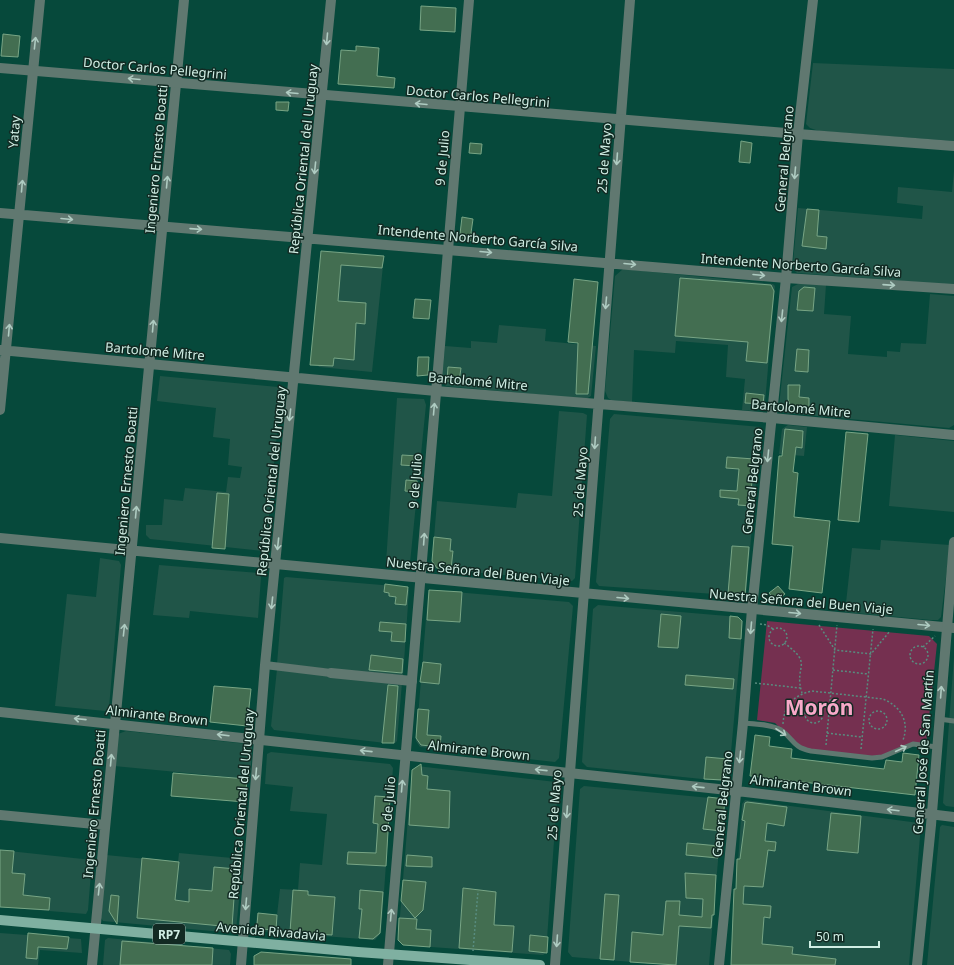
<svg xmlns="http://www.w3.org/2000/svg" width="954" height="965" font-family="'Noto Sans',sans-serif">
<rect width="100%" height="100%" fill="#06493b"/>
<path fill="#205548" d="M813 63 954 69V141L819 131 810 128 806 124Z
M954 171V285L797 273 794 270 793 263 798 208 922 219 923 206 897 203 898 187 952 192Z
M384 256 372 372 319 367 312 356 320 257Z
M623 269 773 284 775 286 765 403 762 406 753 411 742 410 745 379 726 377 728 345 676 341 675 353 634 350 632 402 611 400 608 398 605 391 615 276Z
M800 283 826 285 824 314 851 316 848 354 887 357V351L900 352 901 343 926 344 930 294 954 296V425L949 428 784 413 779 406 792 287Z
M499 325 546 329 545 341 596 346 591 396 586 399 446 386 442 381 445 346 471 348V341L497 343Z
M160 376 278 387 281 392 266 547 263 551 150 539 146 535V525H162L164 499 183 501 185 488 226 492 228 477 240 478 242 467 228 465 230 439 213 437 216 408 157 401Z
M397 398 424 399 426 405 410 563 408 565 386 563Z
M559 411 583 413 587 415 575 578 572 581 436 569 432 563 437 501 516 508 518 493 552 496Z
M614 414 761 427 746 594 744 596 599 586 596 582 610 419Z
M788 425 807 427 804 456 779 454 782 429Z
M895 435 954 441V512L889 506Z
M881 540 950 545 941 617 938 620H931L845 612 852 548 880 550Z
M100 558 119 561 121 565 109 708 105 711 55 706 67 594 96 597Z
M159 565 258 573 261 577 258 618 190 611 189 618 153 615Z
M286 577 406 587 409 590 403 676 277 664 284 578Z
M432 590 569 602 573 606 559 758 555 762 420 747 416 741 428 594Z
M598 605 739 617 743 621 729 774 721 781 587 767 582 762 593 609Z
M954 657V807L946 806 943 803Z
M277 669 402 683 397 741 394 744 274 730 271 726Z
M126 731 247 744 252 746V751L250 779 114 766 118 734Z
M271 752 390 764 393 768 381 933 375 940 258 931 256 927 257 913 277 915 280 889 298 890 300 863 322 865 327 814 290 811 293 787 265 784 267 754Z
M417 766 556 782 558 785 546 953 543 955 404 945 398 940 412 770Z
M584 786 721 799 723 803 709 965H668L572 957 568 952 580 789Z
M745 800 919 823 921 825 909 965H731L742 804Z
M942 825 954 827V965H927L940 827Z
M0 850 92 860 88 910 86 914 0 907Z
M179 853 243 859 236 931 233 933 103 921 101 918 106 855 178 862Z
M0 933 81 939 82 953 40 950 38 965H0Z
M108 938 229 950 231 954 230 965H103L105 940Z"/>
<path fill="#753050" d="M767 621 929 636 937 644 926 745 913 744 882 757 801 749 775 723 757 720Z"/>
<path fill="#436e51" stroke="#78a585" d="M421 6 456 8 455 32 420 30Z
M3 34 20 36 18 57 1 56Z
M356 46 379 48 377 76 395 78 394 88 338 84 341 50 356 51Z
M276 102H289L288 111 276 110Z
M741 141 752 143 750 163 739 162Z
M470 143 482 144 481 154 469 153Z
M807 209 819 210 817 236 827 237 826 249 802 246Z
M462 217 473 219 471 233 476 234 475 241 461 240 460 234Z
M321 251 384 256 382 268 341 265 338 301 366 303 365 324 356 323 354 360 334 358 333 366 310 365Z
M680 278 771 285 774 291 767 363 746 361 748 342 675 336Z
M574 279 598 282 588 394H576L578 343 568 342Z
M804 287 815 288 813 311 797 310 799 291Z
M415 299 431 300 429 319 413 318Z
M797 349 809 350 808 372 795 371Z
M418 357H429L428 375 417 376Z
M448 367 461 368 459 382 447 381Z
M788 385H800L799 397 809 398V408L794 407 790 405 788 399Z
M746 393 764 395 763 404 745 403Z
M785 429 803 431 802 448 796 447 793 472 798 473 794 517 830 521 822 593 789 589 793 546 772 544 779 456H782Z
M846 432 868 434 859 522 838 520Z
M402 455 418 456 417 466 401 465Z
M727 457 754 459 751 492 754 493 753 506 738 505 739 499 720 497V490L737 491 739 469 726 468Z
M406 480 417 481 416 492 405 491Z
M217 493 229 494 225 549 212 548Z
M434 537 451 539 450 551H453L451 569 437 568 432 561Z
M732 546 749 547 745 596 728 594Z
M385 584 408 587 406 605 395 604 396 597 389 596V593L384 592Z
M778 586 785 594 776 601 769 593Z
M429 590 462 592 460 622 427 620Z
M661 614 681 616 678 648 658 647Z
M730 616 738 617 742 621 741 639 729 638Z
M380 622 406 624 405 642 391 641 392 632 379 631Z
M371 655 403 659 402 673 369 670Z
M423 662 441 664 439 684 420 682Z
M686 675 734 679 733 689 685 685Z
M388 685 398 686 394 743H382Z
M214 686 251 689 247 726 210 722Z
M418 709 429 710 427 735 441 736 440 747 421 745 416 738Z
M755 735 770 737 769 746 792 749 791 758 884 769 886 760 902 762 903 753 919 755 915 795 750 776Z
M706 757 728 759 726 774 723 780 704 779Z
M421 764 422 775 428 776 427 789 450 791 449 828 409 825 412 770Z
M173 773 247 779 245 802 171 796Z
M375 796 390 797 386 866 347 864 348 852 376 853 378 824 373 823Z
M708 797 725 799 722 831 703 829Z
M747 802 787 807 784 826 767 823 765 841 776 842 775 851 768 850 763 887 744 886 743 904 771 906 770 918 764 917 762 944 793 947 792 954 836 959 835 965H731L734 889H736L737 859H740L745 821 742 820 745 803Z
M831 813 861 816 858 853 827 850Z
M687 843 719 846 718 858 686 855Z
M0 850 14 851 12 873 25 874 23 895 50 898 49 910 0 907Z
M407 855 432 857V867L406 866Z
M142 858 179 862 175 900 189 902V889L212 891 214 867 236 869 232 927 137 918Z
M685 873 716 875 714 915H712L711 928 679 926 676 965 630 962 632 932 663 935 666 901H680L679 915 702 917 703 899 686 898Z
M403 880 426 882 423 910 415 918 401 901Z
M463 888 496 892 494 925 514 926 512 952 459 948Z
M293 890 308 891V895L335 897 332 935 290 932Z
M360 890 383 892 380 933 373 939 359 938 362 909H359Z
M605 894 619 895 614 960 600 959Z
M111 895 119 896 117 924 109 911Z
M258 913 277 915 276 930 260 929 257 925Z
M399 918 417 919 416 929 431 930 430 947 403 945 398 940Z
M28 933 69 937 67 949 38 947 37 959 26 958Z
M530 935 548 937 547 953 529 951Z
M122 941 213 948 212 965H120Z
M261 952 351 959V965H254V956Z"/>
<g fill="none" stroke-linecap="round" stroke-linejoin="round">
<path stroke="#588c7f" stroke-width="1.5" stroke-dasharray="2 2" stroke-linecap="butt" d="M760 624 767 625 773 629
M819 625 835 650 871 654 890 631
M769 637a9 9 0 1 1 18 0a9 9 0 1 1-18 0Z
M784 643C815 665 793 665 802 693
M910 655a9 9 0 1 1 18 0a9 9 0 1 1-18 0Z
M923 647 935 636
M833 670 868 674
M755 683 800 688
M805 714a9 9 0 1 1 18 0a9 9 0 1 1-18 0Z
M869 720a9 9 0 1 1 18 0a9 9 0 1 1-18 0Z
M783 724C784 705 794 695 812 691L883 699C900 706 910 721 903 740
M827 733 861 737
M826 745 837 625
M861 749 873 629
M473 951 478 891"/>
<path stroke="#607870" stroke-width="5" d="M939 719 954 721
M743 723C755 724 771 724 781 730 794 739 792 747 811 751L872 758 882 757 913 744 937 747"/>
<path stroke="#607870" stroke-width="8" d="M265 665 331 673"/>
<path stroke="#607870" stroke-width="10" d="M798 134 954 146
M0 213 786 278 954 289
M0 350 436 391 772 418 954 435
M0 410 40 0
M0 538 954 628
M331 673 412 681
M0 815 105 825
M92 965 184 0
M241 965 265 665 331 0
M555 965 630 0"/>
<path stroke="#607870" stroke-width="10" d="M0 68 798 134
M0 712 737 791 954 817
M388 965 469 0
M719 965 743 723 752 609 786 278 798 134 813 0
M917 965 931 825 954 542"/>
<path stroke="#7fb0a1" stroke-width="10" d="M0 920 358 952 540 965"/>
</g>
<defs><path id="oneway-shaft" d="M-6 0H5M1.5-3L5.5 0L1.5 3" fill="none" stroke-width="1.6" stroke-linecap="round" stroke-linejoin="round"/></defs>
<g stroke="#aecbc1">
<use href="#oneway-shaft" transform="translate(327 39) rotate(95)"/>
<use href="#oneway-shaft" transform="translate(35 43) rotate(-84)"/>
<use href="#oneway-shaft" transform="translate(134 79) rotate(-175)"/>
<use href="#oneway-shaft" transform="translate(292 93) rotate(-175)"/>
<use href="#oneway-shaft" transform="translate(421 104) rotate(-175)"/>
<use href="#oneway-shaft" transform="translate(617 159) rotate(94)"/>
<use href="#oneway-shaft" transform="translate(315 168) rotate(96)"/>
<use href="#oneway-shaft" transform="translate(795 173) rotate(95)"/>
<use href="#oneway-shaft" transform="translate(167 182) rotate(-85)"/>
<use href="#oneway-shaft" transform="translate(22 186) rotate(-85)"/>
<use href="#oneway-shaft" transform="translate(67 219) rotate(5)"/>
<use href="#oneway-shaft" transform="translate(196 229) rotate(4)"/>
<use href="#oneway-shaft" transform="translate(486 252) rotate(5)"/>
<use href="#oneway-shaft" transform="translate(630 264) rotate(5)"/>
<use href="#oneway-shaft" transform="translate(759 275) rotate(5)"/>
<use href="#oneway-shaft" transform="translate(889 285) rotate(4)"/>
<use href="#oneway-shaft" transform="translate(606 303) rotate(95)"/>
<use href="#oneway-shaft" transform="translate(782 316) rotate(96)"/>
<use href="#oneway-shaft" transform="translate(153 326) rotate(-85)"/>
<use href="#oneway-shaft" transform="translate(9 330) rotate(-85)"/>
<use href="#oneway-shaft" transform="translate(434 409) rotate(-85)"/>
<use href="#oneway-shaft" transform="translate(290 415) rotate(96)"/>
<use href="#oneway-shaft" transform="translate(595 443) rotate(94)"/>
<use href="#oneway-shaft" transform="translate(768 456) rotate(96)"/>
<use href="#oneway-shaft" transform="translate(136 512) rotate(-85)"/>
<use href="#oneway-shaft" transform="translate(424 539) rotate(-86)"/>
<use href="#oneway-shaft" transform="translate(278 544) rotate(96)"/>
<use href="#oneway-shaft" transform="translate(623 598) rotate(5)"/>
<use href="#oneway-shaft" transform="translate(272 603) rotate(96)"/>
<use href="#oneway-shaft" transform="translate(795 613) rotate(5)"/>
<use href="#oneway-shaft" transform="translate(924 625) rotate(5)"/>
<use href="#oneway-shaft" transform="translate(751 628) rotate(95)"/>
<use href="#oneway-shaft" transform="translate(124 630) rotate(-84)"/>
<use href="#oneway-shaft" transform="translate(941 692) rotate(-86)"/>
<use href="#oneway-shaft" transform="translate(80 719) rotate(-174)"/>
<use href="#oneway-shaft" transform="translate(781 732) rotate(33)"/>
<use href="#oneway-shaft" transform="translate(223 735) rotate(-173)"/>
<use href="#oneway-shaft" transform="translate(901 749) rotate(-25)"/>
<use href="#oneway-shaft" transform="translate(366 751) rotate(-174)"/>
<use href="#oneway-shaft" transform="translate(740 757) rotate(96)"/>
<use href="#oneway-shaft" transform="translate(111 760) rotate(-85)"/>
<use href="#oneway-shaft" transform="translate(541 770) rotate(-174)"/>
<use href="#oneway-shaft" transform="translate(256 774) rotate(95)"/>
<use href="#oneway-shaft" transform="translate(402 786) rotate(-85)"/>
<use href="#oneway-shaft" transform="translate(698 787) rotate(-174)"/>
<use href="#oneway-shaft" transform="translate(893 810) rotate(-173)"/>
<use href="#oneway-shaft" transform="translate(567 812) rotate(94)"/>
<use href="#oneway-shaft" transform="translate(99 889) rotate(-84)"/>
<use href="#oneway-shaft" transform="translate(246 904) rotate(95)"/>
<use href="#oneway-shaft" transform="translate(391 915) rotate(-85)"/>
<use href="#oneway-shaft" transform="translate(557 941) rotate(94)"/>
</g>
<g text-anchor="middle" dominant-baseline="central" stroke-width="3" stroke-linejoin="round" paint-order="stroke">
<rect fill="#122a23" stroke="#97b3aa" stroke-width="1" x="153" y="924" width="32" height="20" rx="3"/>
<g font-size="12" font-weight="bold" fill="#d0eee4">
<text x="169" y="934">RP7</text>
</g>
<g font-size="13" fill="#d0eee4" stroke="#122a23">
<text transform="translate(155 68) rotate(5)">Doctor Carlos Pellegrini</text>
<text transform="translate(478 96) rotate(5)">Doctor Carlos Pellegrini</text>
<text transform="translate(14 132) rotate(-85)">Yatay</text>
<text transform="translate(442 158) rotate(-85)">9 de Julio</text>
<text transform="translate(604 158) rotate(-86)">25 de Mayo</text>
<text transform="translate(156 159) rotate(-85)">Ingeniero Ernesto Boatti</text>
<text transform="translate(303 159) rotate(-84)">República Oriental del Uruguay</text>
<text transform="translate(784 159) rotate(-85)">General Belgrano</text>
<text transform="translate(478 238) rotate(5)">Intendente Norberto García Silva</text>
<text transform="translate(801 265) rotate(4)">Intendente Norberto García Silva</text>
<text transform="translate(155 351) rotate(5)">Bartolomé Mitre</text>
<text transform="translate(478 381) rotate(5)">Bartolomé Mitre</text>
<text transform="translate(801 408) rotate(5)">Bartolomé Mitre</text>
<text transform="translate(126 481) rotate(-85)">Ingeniero Ernesto Boatti</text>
<text transform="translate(271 481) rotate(-84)">República Oriental del Uruguay</text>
<text transform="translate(415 481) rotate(-86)">9 de Julio</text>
<text transform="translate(752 481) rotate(-84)">General Belgrano</text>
<text transform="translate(580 482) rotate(-86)">25 de Mayo</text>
<text transform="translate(478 571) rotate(6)">Nuestra Señora del Buen Viaje</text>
<text transform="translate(801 601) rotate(5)">Nuestra Señora del Buen Viaje</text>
<text transform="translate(157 715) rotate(6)">Almirante Brown</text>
<text transform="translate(479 750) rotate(6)">Almirante Brown</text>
<text transform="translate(923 752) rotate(-86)">General José de San Martín</text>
<text transform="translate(801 785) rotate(7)">Almirante Brown</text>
<text transform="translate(94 804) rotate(-85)">Ingeniero Ernesto Boatti</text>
<text transform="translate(241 804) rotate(-85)">República Oriental del Uruguay</text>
<text transform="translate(388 804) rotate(-85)">9 de Julio</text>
<text transform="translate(722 804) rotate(-84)">General Belgrano</text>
<text transform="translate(554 805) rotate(-86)">25 de Mayo</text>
<text transform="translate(271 931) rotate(5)">Avenida Rivadavia</text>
</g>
<g font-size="21" font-weight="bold" fill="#f8a9c9" stroke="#122a23">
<text x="819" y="707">Morón</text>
</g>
</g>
<path d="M810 941v6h69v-6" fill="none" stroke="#d0eee4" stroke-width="2"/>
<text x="816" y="941" font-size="12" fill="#d0eee4" stroke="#122a23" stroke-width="3" paint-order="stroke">50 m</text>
</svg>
